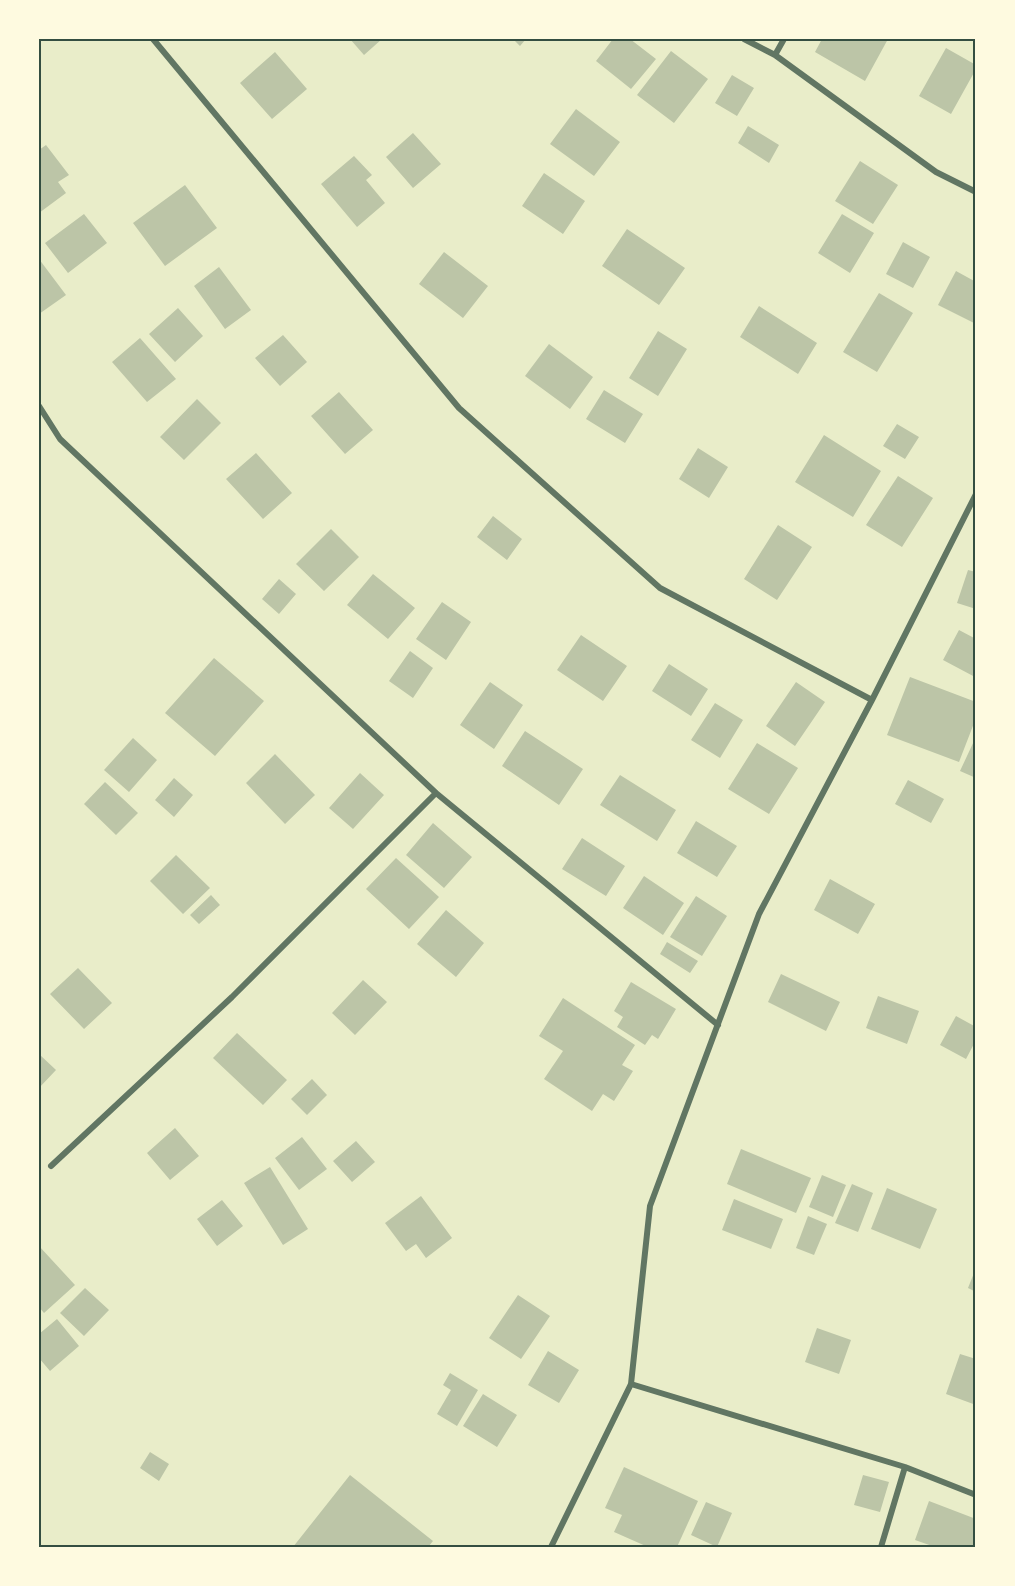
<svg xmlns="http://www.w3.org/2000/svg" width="1015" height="1586" font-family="'Work Sans',sans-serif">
<rect width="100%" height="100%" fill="#e9edc9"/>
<path fill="#bcc5a7" d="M350 39H382L364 55Z
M513 39H526L520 46Z
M613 39H630L656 59 631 89 596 61Z
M822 39H888L865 81 815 52Z
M946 48 976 65V69L951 114 919 96Z
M671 51 708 79 674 123 637 95Z
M275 52 307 89 272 119 240 83Z
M732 75 754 88 737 116 715 103Z
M576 109 620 142 594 176 550 144Z
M748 126 779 145 769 163 738 143Z
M413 133 441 164 413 188 386 157Z
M46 145 69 175 58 182 66 193 39 213V150Z
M354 156 372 175 366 180 385 203 357 227 321 184Z
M860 161 898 185 873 224 835 201Z
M544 173 585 201 563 234 522 206Z
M185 185 217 228 165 266 133 223Z
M84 214 107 243 68 273 45 243Z
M842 214 874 233 850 273 818 253Z
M627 229 685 268 659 305 602 266Z
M903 242 930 257 913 288 886 274Z
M444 252 488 286 463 318 419 284Z
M39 259 66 295 39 314Z
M219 267 251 310 225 329 194 286Z
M956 271 976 282V324L938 305Z
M879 293 913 313 877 372 843 352Z
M759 306 817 343 798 374 740 337Z
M178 308 203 336 175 362 149 334Z
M658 331 687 349 658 396 629 378Z
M283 335 307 362 280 386 255 358Z
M140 338 176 379 147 402 112 362Z
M549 344 593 377 570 409 525 376Z
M604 390 643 414 625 443 586 419Z
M339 392 373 430 345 454 311 416Z
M197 399 221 423 184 460 160 437Z
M897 424 919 437 905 459 883 446Z
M824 435 881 471 853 517 795 482Z
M698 448 728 467 709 498 679 479Z
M256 453 292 493 263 519 226 479Z
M898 476 933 498 902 547 866 525Z
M493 516 522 539 507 560 477 537Z
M778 525 812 547 777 600 744 579Z
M331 529 359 557 324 591 296 564Z
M968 570 976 572V609L957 603Z
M373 574 415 608 388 639 347 605Z
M279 579 296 594 279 614 262 599Z
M442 602 471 622 446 660 416 639Z
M959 630 976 639V674L975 677 943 660Z
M581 635 627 666 603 701 557 670Z
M410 651 433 668 413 698 389 681Z
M214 658 264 701 215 756 165 713Z
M669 664 708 689 691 716 652 691Z
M910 677 976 702V718L959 762 887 735Z
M490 682 523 705 494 749 460 725Z
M796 682 825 702 795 746 766 726Z
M715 703 743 720 720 758 691 740Z
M525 731 583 769 559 805 502 766Z
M133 738 157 760 129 792 104 770Z
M974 741 976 742V778L960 771Z
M757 743 798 768 769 814 728 789Z
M275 754 315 795 285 824 246 783Z
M360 773 384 795 353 829 329 808Z
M620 775 676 810 657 841 600 805Z
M174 778 193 795 174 817 155 800Z
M908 780 944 799 931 823 895 804Z
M105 782 138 813 116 835 84 804Z
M696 821 737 846 717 877 677 853Z
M433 823 472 857 444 888 406 855Z
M582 838 625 866 606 896 562 869Z
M176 855 210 888 183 914 150 881Z
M396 858 439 897 409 929 366 889Z
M644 876 684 903 663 935 623 908Z
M830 879 875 904 858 934 814 910Z
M211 895 220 905 199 924 190 915Z
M696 896 727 916 702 956 670 937Z
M446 910 484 943 456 977 417 944Z
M667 942 698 961 690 973 660 954Z
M78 968 112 1003 84 1029 50 994Z
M781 974 840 1002 826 1031 768 1002Z
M363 980 387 1002 355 1035 332 1013Z
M631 982 676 1009 658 1039 652 1035 645 1045 617 1027 623 1017 614 1011Z
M878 996 919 1011 907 1044 866 1028Z
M563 998 635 1045 622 1065 633 1071 614 1101 603 1094 592 1111 544 1079 563 1051 539 1036Z
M956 1016 976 1027V1040L966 1059 940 1045Z
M237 1033 287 1080 263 1105 213 1058Z
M39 1054 56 1070 39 1088Z
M312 1079 327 1095 307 1115 291 1099Z
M175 1128 199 1156 170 1180 147 1153Z
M302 1137 327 1169 299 1190 275 1158Z
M356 1141 375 1162 352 1182 333 1161Z
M741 1149 811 1178 796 1213 727 1184Z
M270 1167 308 1229 283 1245 244 1183Z
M822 1175 846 1185 833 1217 809 1207Z
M852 1184 873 1193 858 1232 835 1223Z
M887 1188 937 1209 920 1249 871 1229Z
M421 1196 452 1238 426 1258 416 1244 406 1251 385 1223Z
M734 1199 783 1219 771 1249 722 1230Z
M222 1200 243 1226 217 1246 197 1219Z
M808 1216 827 1224 814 1255 796 1248Z
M39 1246 75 1285 44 1313 39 1307Z
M976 1268V1292L968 1288Z
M85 1288 109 1310 84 1336 60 1313Z
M518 1295 550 1316 521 1359 489 1338Z
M57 1319 79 1346 50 1371 39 1358V1334Z
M817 1328 851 1340 839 1374 805 1362Z
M548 1351 579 1370 559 1403 528 1385Z
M960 1354 976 1359V1405L946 1394Z
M450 1373 478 1390 457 1426 437 1414 451 1390 443 1385Z
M483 1394 517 1415 497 1447 463 1426Z
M150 1452 169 1464 159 1481 140 1468Z
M624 1467 698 1501 677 1547H648L614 1532 622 1515 605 1508Z
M350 1475 433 1541 428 1547H293Z
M863 1475 889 1482 880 1512 854 1505Z
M929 1501 976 1519V1547H935L915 1540Z
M706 1502 732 1513 717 1547 691 1535Z"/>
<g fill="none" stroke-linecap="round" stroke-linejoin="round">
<path stroke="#617663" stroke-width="6" d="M153 39 459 408 660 588 872 700
M744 39 775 55 936 172 976 192
M775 55 784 39
M39 406 60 439 436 793 718 1025
M51 1166 232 997 436 793
M631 1384 905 1467 976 1495
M551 1547 631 1384 650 1206 759 914 872 700 976 494
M881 1547 905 1467"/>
</g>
<rect width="1015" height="1586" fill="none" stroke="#fefae0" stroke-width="81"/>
<rect x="40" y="40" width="934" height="1506" fill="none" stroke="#344e41" stroke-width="2"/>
</svg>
